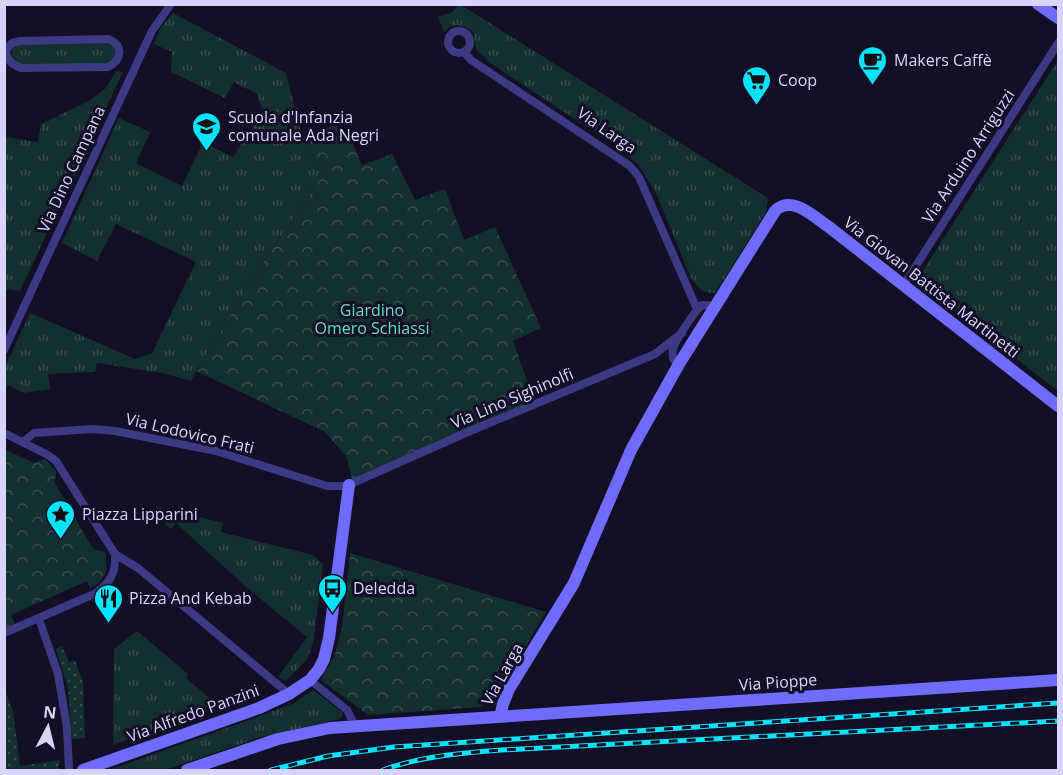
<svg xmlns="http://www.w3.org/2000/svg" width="1063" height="775" font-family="'Open Sans',sans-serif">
<defs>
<pattern id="grass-tufts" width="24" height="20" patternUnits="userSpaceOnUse" patternTransform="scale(1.5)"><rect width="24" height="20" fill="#12302f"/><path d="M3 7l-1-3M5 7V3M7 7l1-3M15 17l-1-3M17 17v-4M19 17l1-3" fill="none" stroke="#344d4e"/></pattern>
<pattern id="forest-crowns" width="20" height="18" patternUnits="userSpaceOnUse" patternTransform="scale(1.5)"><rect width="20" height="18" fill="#12302f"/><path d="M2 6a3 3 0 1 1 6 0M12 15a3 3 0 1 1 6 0" fill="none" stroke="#344d4e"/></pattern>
<pattern id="garden-dots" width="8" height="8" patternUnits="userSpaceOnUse" patternTransform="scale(1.5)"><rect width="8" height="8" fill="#12302f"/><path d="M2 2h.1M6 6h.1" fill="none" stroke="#344d4e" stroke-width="1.8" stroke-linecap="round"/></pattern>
</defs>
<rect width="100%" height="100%" fill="#130f26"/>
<path fill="url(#grass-tufts)" d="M458 5H461L768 198 766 212 715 293C702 293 698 288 691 278L656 193 638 164 617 147 490 63 476 49 473 32C462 24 453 22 444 32L438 17 453 12Z
M173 13 286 73 302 137 324 173 257 272 196 371 191 381 162 373 97 363 95 372 48 374 50 389 24 393 5 384V367L30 313 135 359 152 353 196 262 116 224 97 261 62 243 119 118 150 132 136 163 182 186 203 142 233 157 263 112 257 94 234 82 225 98 171 72 172 52 154 44 161 27Z
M109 42 117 50 115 60 106 64 20 65 14 62 11 52 13 46 21 43Z
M1058 60V391L923 287 920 280 922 272Z
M116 71 123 72 20 291 5 289V137L38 142 41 124 89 101 106 88Z
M156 506 223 523 221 532 313 555 323 564 314 639 308 658 286 681 278 677 307 637 245 586 176 523 171 529 157 516Z
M137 631 188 674 187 679 218 705 113 745 114 649Z
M313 690 342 712 343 715 340 719 261 737 165 770H109L252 719 294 703Z"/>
<path fill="url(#forest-crowns)" d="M343 122 362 165 392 154 415 200 445 189 464 240 495 227 541 328 513 341 537 408 352 479 346 456 325 432 196 371 257 272 324 173 302 137Z
M4 449 34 463 45 459 56 471 55 483 93 549 105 552C109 568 106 581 90 588L87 581 11 615 15 624 5 628Z
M350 553 546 612 493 701 481 707 368 715 321 680 334 657 342 628Z"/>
<path fill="url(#garden-dots)" d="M62 646 69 662 75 660 83 682 85 738 72 739 68 688 56 649Z
M4 688 13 711 20 766 60 760 58 770H5Z"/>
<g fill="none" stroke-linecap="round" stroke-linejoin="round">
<path stroke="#3d3a85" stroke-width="8" d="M448 42a11 11 0 1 1 22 0a11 11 0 1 1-22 0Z
M4 52 12 43 20 41 109 39C124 46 122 60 108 67L21 68C12 64 8 62 6 52
M464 52 471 60 630 166 639 177 697 309
M903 286 1058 43
M4 350 152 31 171 4
M679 364 673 359C673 356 672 352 673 349 676 339 694 312 702 305L715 306
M4 433 48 455 56 461 115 554 138 568 289 694
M24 441 34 433 93 429 115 431 216 451 327 486H346L468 432 655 354 682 333
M39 619 58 674 67 728 69 770
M4 633 94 594C110 583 116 574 115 554
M310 680 347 710 355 726"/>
<path stroke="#6f6bff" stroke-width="12" d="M1038 4 1058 18
M500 717 503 704 509 689 574 583 631 450 679 364 775 211C791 194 814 217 829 227L1058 406
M83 770 259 708 289 694 310 680 319 669 324 659 329 638 349 485
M187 770 278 739 330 728 1058 680"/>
<defs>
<path id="rail" d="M271 770 328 756 394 747 1058 703
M383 770C421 756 462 753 502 750L1058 721"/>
</defs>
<use href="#rail" stroke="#00e5ff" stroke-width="5"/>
<use href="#rail" stroke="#130f26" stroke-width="3" stroke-dasharray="9" stroke-linecap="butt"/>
</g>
<defs>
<symbol id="cafe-pin" viewBox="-11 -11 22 30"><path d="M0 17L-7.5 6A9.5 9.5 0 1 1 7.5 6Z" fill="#00e5ff" stroke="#130f26"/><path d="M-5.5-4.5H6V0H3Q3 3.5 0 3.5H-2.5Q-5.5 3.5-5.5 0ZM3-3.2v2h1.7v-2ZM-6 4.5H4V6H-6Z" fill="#111"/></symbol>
<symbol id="supermarket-pin" viewBox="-11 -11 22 30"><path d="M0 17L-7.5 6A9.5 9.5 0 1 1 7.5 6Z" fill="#00e5ff" stroke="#130f26"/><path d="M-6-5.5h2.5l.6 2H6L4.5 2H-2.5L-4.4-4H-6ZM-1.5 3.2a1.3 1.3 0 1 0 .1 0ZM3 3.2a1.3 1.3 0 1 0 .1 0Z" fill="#111"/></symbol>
<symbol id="school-pin" viewBox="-11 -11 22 30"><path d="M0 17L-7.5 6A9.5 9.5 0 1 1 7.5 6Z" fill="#00e5ff" stroke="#130f26"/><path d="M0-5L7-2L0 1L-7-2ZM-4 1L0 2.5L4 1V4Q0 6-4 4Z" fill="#111"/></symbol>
<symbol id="sight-pin" viewBox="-11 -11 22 30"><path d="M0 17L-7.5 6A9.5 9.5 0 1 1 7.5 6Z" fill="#00e5ff" stroke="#130f26"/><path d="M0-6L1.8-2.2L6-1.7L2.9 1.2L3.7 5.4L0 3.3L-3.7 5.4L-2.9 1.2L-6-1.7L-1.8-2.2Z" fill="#111"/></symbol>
<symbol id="bus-pin" viewBox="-11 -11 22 30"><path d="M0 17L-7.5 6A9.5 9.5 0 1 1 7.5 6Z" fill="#00e5ff" stroke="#130f26"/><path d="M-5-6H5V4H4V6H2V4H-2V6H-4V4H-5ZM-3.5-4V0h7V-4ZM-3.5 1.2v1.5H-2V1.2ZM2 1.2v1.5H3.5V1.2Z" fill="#111"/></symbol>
<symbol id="restaurant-pin" viewBox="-11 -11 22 30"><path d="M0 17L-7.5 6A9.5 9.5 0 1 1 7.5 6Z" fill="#00e5ff" stroke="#130f26"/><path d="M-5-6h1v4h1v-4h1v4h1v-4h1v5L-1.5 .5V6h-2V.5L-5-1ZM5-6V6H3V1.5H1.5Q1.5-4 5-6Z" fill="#111"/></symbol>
</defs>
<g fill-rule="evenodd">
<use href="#cafe-pin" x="856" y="44" width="33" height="45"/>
<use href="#supermarket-pin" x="740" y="64" width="33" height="45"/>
<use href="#school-pin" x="190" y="110" width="33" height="45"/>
<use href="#sight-pin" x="44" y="498" width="33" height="45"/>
<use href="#bus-pin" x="316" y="572" width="33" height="45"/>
<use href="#restaurant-pin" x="92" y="582" width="33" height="45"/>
</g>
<g text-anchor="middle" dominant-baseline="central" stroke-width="6" stroke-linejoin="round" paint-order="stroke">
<g font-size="16" fill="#d9d4ff" stroke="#130f26" text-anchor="start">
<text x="894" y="60">Makers Caffè</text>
<text x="778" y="80">Coop</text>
<text x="228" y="117">Scuola d'Infanzia<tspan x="228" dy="18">comunale Ada Negri</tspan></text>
<text x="82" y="514">Piazza Lipparini</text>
<text x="353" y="588">Deledda</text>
<text x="129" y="598">Pizza And Kebab</text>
</g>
<g font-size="16" fill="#d9d4ff" stroke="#130f26">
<text transform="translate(607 130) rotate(35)">Via Larga</text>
<text transform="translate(968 156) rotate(-57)">Via Arduino Arriguzzi</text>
<text transform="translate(71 169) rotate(-65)">Via Dino Campana</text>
<text transform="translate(932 287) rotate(38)">Via Giovan Battista Martinetti</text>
<text transform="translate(512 398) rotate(-23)">Via Lino Sighinolfi</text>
<text transform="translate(190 433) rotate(13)">Via Lodovico Frati</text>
<text transform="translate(502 674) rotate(-61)">Via Larga</text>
<text transform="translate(778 682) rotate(-4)">Via Pioppe</text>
<text transform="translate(193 713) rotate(-20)">Via Alfredo Panzini</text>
</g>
<g font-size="16" fill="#5fe0c0" stroke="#130f26">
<text x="372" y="310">Giardino<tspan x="372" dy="18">Omero Schiassi</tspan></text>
</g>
</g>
<rect width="1063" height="775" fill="none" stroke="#d9d4ff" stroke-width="12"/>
<g transform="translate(48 727) rotate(7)" stroke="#130f26" stroke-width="4.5" paint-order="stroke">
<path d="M0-4.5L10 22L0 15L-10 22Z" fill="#d9d4ff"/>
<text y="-9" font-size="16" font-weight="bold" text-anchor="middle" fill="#d9d4ff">N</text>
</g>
</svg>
